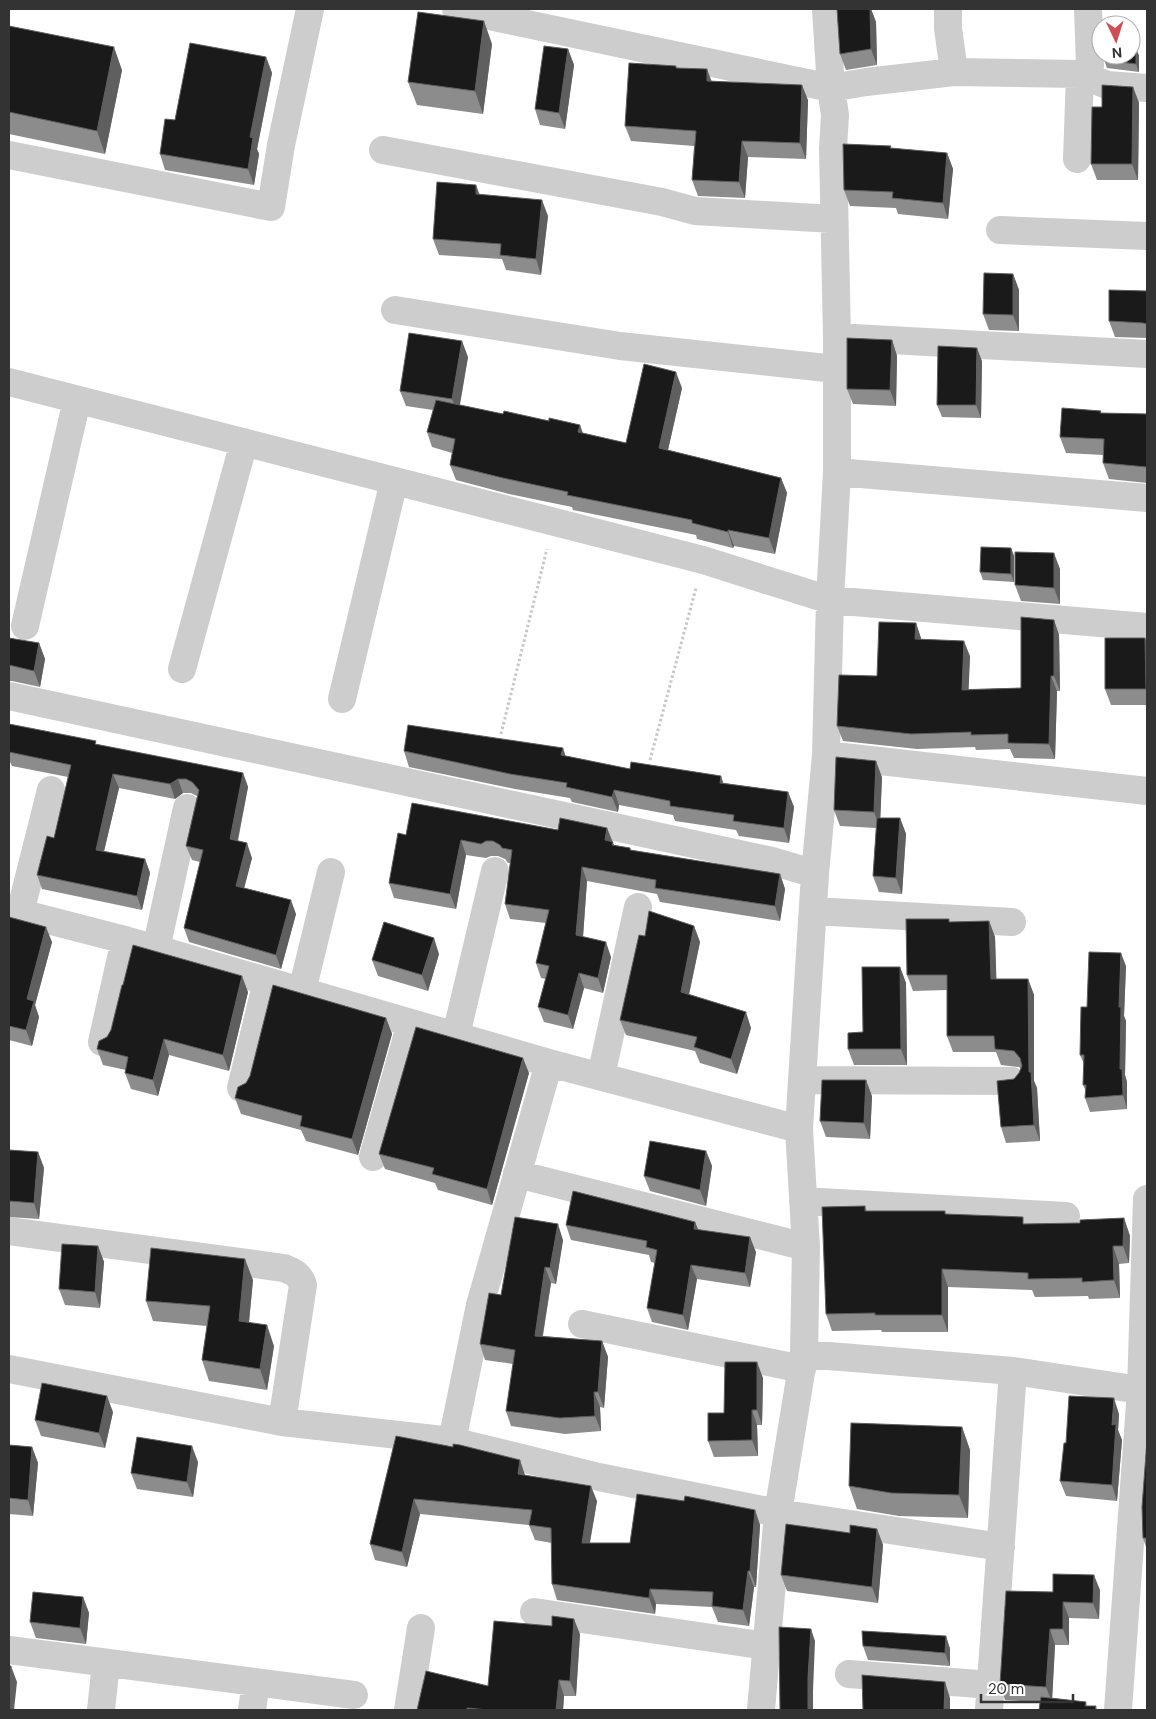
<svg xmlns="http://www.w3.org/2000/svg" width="1156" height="1719" font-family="'DM Sans',sans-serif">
<rect width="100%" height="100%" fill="#fff"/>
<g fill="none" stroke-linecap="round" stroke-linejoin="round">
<path stroke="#c7c7c7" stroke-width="3" stroke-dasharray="2.5 2.5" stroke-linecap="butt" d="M501 734 547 549
M650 760 696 588"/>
<path stroke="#cdcdcd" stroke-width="28" d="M456 9 831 88 866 82 954 72 948 28V9
M954 72 1080 74 1090 66 1088 9
M383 150 662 202 695 211 834 219
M9 155 271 207 281 145 310 9
M1077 159 1080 74 1107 85 1147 88
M1000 230 1147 236
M395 310 620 346 836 369
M854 338 1147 354
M9 382 703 560 830 600 1147 627
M837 472 1147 498
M25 626 77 400
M182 669 244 442
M9 696 772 861 815 874
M342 699 394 481
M826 755 1147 791
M9 910 125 940 549 1063 799 1129
M813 911 1012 922
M20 913 51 790
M156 949 187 808
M302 991 331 872
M456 1035 495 871
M102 1042 125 940
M601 1076 638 907
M803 1080 1012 1081
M241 1088 267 981
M373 1157 411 1023
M517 1174 806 1247
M803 1201 1066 1216
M9 1231 284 1268C294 1272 300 1275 303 1285L282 1422
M582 1324 802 1369
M804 1354 1013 1371 1147 1391
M9 1369 282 1422 452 1441 599 1477 778 1513 1001 1547
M452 1441 480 1305 549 1063
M534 1612 767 1646
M9 1650 354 1695
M849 1674 991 1685
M101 1710 106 1663
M252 1710 256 1682
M408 1710 421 1628
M761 1710 778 1513 804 1354 806 1247 799 1129 815 874 826 755 830 600 837 472V337L833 148 835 115 831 88 826 9
M989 1710 1013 1371
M1118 1710 1141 1390 1147 1199"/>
</g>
<path fill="#8c8c8c" d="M837 9H871L876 22 877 65 846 70 840 54Z
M9 26 122 70 105 154 9 134Z
M492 44 483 114 417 105 408 82Z
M1136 48 1139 56V72L1107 68 1104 60Z
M568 49 574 65 565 129 540 125 535 109Z
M266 57 272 73 257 149 259 154 254 185 165 170 160 154 175 120Z
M677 68 712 81 808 100 806 159 748 157 745 198 698 196 692 180 694 146 631 141 625 126Z
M1133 87 1139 103 1138 180H1097L1091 164 1102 107Z
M892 148 947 153 953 169 948 219 898 214 896 208 850 206 844 190Z
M480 194 548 216 541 275 506 270 502 259 439 255 433 239Z
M1013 274 1019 290V331L989 330 983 314Z
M1147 291V338L1115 337 1109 321Z
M892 340 897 356 896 406 853 404 847 389Z
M468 357 460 405 503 414 580 425 583 433 626 443 682 388 668 450 781 478 787 493 775 554 734 546 733 548 697 539 696 535 573 510 572 507 509 494 456 480 450 465 452 453 432 447 427 432 433 410 406 406 400 391Z
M982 361 981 418 942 417 937 405Z
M1101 411V413L1147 414V483L1109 479 1103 463V455L1066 453 1060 437Z
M1011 548 1014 556V582L983 580 980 572Z
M1060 569V604L1021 601 1015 585Z
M1054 620 1059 635 1060 691H1057L1055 759 1014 758 1010 749 976 750 975 747 917 749 843 741 837 726 877 676 916 623 921 639 970 656 968 689 1021 688Z
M9 638 39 643 45 659 40 687 12 681H9Z
M1145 638 1147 643V705H1111L1105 689Z
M9 724 97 745 243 773 248 787 238 841 252 858 244 888 296 914 281 969 189 942 184 928 200 862 192 860 186 846 197 796 191 793H183L175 799 119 788 104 851 145 859 150 873 142 910 42 889 37 875 54 838 68 777 12 766 10 762H9Z
M563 748 565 756 630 769 724 783 788 792 794 807 789 843 739 836 736 830 675 821 673 815 619 805 618 812 572 802 570 798 515 789 409 767 404 751Z
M882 777 880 818H900L906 834 902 894 879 892 873 876 876 828 840 826 834 810Z
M607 828 614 845 630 848 631 850 780 874 785 889 780 921 660 902 657 894 587 881 583 937 611 957 603 993 584 988 573 1029 544 1022 538 1007 546 979 541 978 536 963 546 923 510 919 505 904 510 863H508L505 859 498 856H491L486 858 466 855 456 909 394 898 389 883 406 835Z
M9 917 52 942 35 1005 39 1017 32 1046 9 1040Z
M989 921 995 937 996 979H1028L1034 995V1081L1037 1088 1040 1141 1006 1143 1001 1127 1014 1079 1019 1073 1021 1069 1019 1067 1001 1065 996 1052H953L947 1036V990L913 991 907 975 950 922Z
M694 926 700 942 689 995 751 1028 737 1074 700 1063 695 1051 626 1035 620 1020 645 936Z
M439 954 428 991 378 976 372 960Z
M1126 966 1124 1016 1126 1021 1125 1075 1127 1082V1109L1090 1112 1085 1098 1086 1091 1083 1085 1084 1064 1080 1055Z
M900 967 906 983 907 1065H854L848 1049 863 1032Z
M248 992 229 1071 169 1055 158 1096 131 1089 125 1073 126 1070 103 1065 97 1049Z
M386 1018 392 1034 358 1155 306 1141 301 1130 241 1114 235 1098Z
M529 1073 492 1205 438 1190 435 1183 385 1169 379 1154Z
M872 1096 870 1139 826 1137 820 1121Z
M9 1150 38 1152 44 1168 39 1219 9 1217Z
M706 1151 712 1166 706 1206 650 1191 644 1176Z
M865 1206 867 1211H945L946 1214 1026 1224 1080 1223 1124 1218 1130 1236 1129 1263 1119 1264 1120 1298 1089 1299 1088 1296 1035 1297 1032 1290 948 1287V1332H882L881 1330 832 1331 826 1314Z
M695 1222 698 1230 756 1252 750 1287 697 1279 688 1330 652 1322 647 1308 655 1263 651 1262 649 1255 571 1240 566 1225Z
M563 1240 556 1284 551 1283 543 1336 602 1341 608 1357 604 1408 600 1407 601 1431 565 1434 511 1426 506 1411 513 1364 485 1360 480 1344 501 1295Z
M98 1246 104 1262 100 1308 65 1305 59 1289Z
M253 1280 249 1322 274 1346 267 1390 209 1381 202 1360 207 1326 153 1321 146 1301Z
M763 1378 762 1425H757L758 1456 714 1457 708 1441 724 1413Z
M113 1412 105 1448 41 1436 35 1420Z
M1119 1414 1118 1430 1122 1440 1117 1501 1066 1496 1060 1481 1066 1443Z
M962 1427 970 1450 968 1518 899 1516 857 1509 849 1486Z
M396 1436 525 1475 597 1501 590 1543H630L755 1510 760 1525 756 1587H754L749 1626 718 1622 712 1607 656 1604 655 1614 557 1600 552 1584V1543L535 1540 529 1525 420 1514 407 1567 375 1560 370 1544Z
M1147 1440V1550L1143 1538Z
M9 1445 32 1447 38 1463 33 1516 9 1514Z
M198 1462 193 1497 137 1489 131 1473Z
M877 1529 883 1545 878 1603 787 1591 781 1575 850 1533Z
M1100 1590 1099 1619 1069 1618V1645H1055L1052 1698 1086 1702 1087 1706H1096L1097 1710H1039L1040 1702 1005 1700 1000 1684 1053 1592Z
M83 1597 89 1613 86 1644 36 1638 30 1622Z
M580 1634 576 1696H564L563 1710H417L488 1686Z
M946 1636 950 1649V1666L868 1660 863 1646Z"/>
<path fill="#5f5f5f" d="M870 9H871L876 22 877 65 871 49Z
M484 21 492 44 483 114 475 91Z
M114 47 122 70 105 154 97 131Z
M1136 48 1139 56V72L1136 64Z
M568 49 574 65 565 129 559 113Z
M266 57 272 73 257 149 259 154 254 185 248 169 250 137Z
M707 69 713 85 707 81Z
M802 85 808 100 806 159 800 143Z
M1133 87 1139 103 1138 180 1132 164Z
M742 141 748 157 745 198 739 182Z
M947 153 953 169 948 219 943 203Z
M476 185 482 201 476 194Z
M542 200 548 216 541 275 536 259Z
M1013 274 1019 290V331L1013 315Z
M892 340 897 356 896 406 890 390Z
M462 341 468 357 458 414 452 399Z
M977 348 982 361 981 418 976 405Z
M676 372 682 388 665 463 659 448Z
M580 425 585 441 578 432Z
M781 478 787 493 775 554 769 538Z
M728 530 734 546 733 548 728 532Z
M1011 548 1014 556V582L1011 574Z
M1054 553 1060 569V604L1054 588Z
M1054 620 1059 635 1060 691 1054 676Z
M916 623 921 638V654L915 639Z
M1145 638 1147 643V693L1146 689Z
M964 641 970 656 968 705 962 690Z
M39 643 45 659 40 687 34 671Z
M1051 676 1057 691 1055 759 1049 744Z
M563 748 568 764 561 755Z
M876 761 882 777 880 828 874 812Z
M243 773 248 787 235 853 230 839Z
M113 774 119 788 101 864 96 850Z
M721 776 726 791 720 783Z
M178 779 183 793 175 799 170 784Z
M614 790 619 805 618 812 612 797Z
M788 792 794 807 789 843 784 828Z
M900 818 906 834 902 894 896 878Z
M607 828 618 856 605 840Z
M461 840 466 855 456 909 450 894Z
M247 843 252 858 241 900 236 886Z
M145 859 150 873 142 910 137 896Z
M582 867 587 881 582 950 576 935Z
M780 874 785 889 780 921 775 906Z
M291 900 296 914 281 969 276 955Z
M989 921 995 937 997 995 991 979Z
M694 926 700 942 686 1008 681 992Z
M46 927 52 942 35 1005 39 1017 32 1046 26 1030 27 999Z
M434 938 439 954 428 991 422 975Z
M606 942 611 957 603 993 598 978Z
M1121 953 1126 966 1124 1016 1126 1021 1125 1075 1127 1082V1109L1123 1095 1120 1069 1119 1007Z
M900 967 906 983 907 1065 901 1049Z
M579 973 584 988 573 1029 568 1015Z
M242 976 248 992 229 1071 223 1055Z
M1028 979 1034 995V1081L1037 1088 1040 1141 1034 1125 1029 1072Z
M746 1012 751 1028 737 1074 731 1059Z
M386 1018 392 1034 358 1155 352 1139Z
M164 1039 169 1055 158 1096 153 1080Z
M523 1058 529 1073 492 1205 487 1189Z
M866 1080 872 1096 870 1139 864 1123Z
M706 1151 712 1166 706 1206 700 1190Z
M38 1152 44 1168 39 1219 34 1203Z
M1124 1218 1130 1236 1129 1263 1123 1246Z
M695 1222 701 1236 694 1229Z
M558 1224 563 1240 556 1284 550 1268Z
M750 1237 756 1252 750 1287 745 1273Z
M98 1246 104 1262 100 1308 95 1292Z
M1113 1246 1119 1264 1120 1298 1114 1280Z
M245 1259 253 1280 247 1342 239 1321Z
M691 1265 697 1279 688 1330 683 1315Z
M545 1267 551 1283 540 1351 535 1336Z
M942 1269 948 1287V1332L942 1315Z
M267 1325 274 1346 267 1390 260 1369Z
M602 1341 608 1357 604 1408 598 1392Z
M757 1362 763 1378 762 1425 757 1410Z
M594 1392 600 1407 601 1431 595 1416Z
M107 1396 113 1412 105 1448 99 1433Z
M1114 1398 1119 1414 1118 1430 1122 1440 1117 1501 1112 1485V1425Z
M752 1410 757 1425 758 1456 752 1440Z
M962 1427 970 1450 968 1518 959 1495Z
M192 1446 198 1462 193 1497 187 1482Z
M32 1447 38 1463 33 1516 28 1500Z
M520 1460 525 1475 518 1474Z
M591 1486 597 1501 587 1558 582 1543Z
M414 1499 420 1514 407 1567 402 1552Z
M755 1510 760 1525 756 1587 750 1571Z
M877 1529 883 1545 878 1603 872 1587Z
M748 1571 754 1587 749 1626 743 1610Z
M1094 1575 1100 1590 1099 1619 1093 1603Z
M650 1589 656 1604 655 1614 649 1598Z
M83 1597 89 1613 86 1644 80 1628Z
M1063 1602 1069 1618V1645L1063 1629Z
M574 1619 580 1634 576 1696 570 1681Z
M811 1629 815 1641 813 1691V1710H808V1678Z
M1050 1629 1055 1645 1052 1702 1046 1687Z
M946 1636 950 1649V1666L945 1653Z
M11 1666 17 1682 14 1710H9V1691Z
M559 1680 564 1696 563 1710H556Z
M945 1682 950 1698V1710H944Z"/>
<path fill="#1a1a1a" stroke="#5f5f5f" d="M837 9H870L871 49 840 54Z
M418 12 484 21 475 91 408 82Z
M9 26 114 47 97 131 9 112Z
M190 43 266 57 250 137 253 138 248 169 160 154 165 119 175 120Z
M544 46 568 49 559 113 535 109Z
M1131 48H1136V64L1104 60V55H1131Z
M629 63 676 66V68L707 69V81L802 85 800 143 742 141 739 182 692 180 696 131 625 126Z
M1102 85 1133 87 1132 164H1091L1092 107H1102Z
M843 144 891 146 890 148 947 153 943 203 892 198 893 192 844 190Z
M437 182 476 185V194L542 200 536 259 500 255 501 244 433 239Z
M984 273 1013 274V315L983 314Z
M1109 290 1147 291V324L1143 323 1109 321Z
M409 333 462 341 452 399 400 391Z
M847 338 892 340 890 390 847 389Z
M938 346 977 348 976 405H937Z
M644 364 676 372 659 448 781 478 769 538 728 530V532L692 523V520L567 495 568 492 503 478 450 465 455 439 427 432 436 400 503 414 504 411 549 421V418L580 425 578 432 626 443Z
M1062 408 1101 411 1100 413 1147 414V467L1103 463 1104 439 1060 437Z
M981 547 1011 548V574L980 572Z
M1015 552 1054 553V588L1015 585Z
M1021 617 1054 620V676H1051L1049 744 1008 743V734L971 735V732L911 734 837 726 839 675 877 676 879 622 916 623 915 639 964 641 962 690 1021 688Z
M9 638 39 643 34 671 9 665Z
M1105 638H1145L1146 689H1105Z
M9 724 96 741 95 744 243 773 230 839 247 843 236 886 291 900 276 955 184 928 203 850 186 846 199 790 192 782 186 779H178L170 784 113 774 96 850 145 859 137 896 37 875 47 836 54 838 71 765 9 752Z
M408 725 563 748 561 755 630 769 631 762 721 776 720 783 788 792 784 828 733 821 734 815 670 806V801L614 790 612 797 566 787 567 783 510 774 404 751Z
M836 757 876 761 874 812 834 810Z
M412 803 558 830 560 818 607 828 605 840 613 842 612 845 630 848V850L780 874 775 906 655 888 656 880 582 867 576 935 606 942 598 978 579 973 568 1015 538 1007 549 966 536 963 549 910 505 904 512 850 502 848 500 845 493 841H486L481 844 461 840 450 894 389 883 398 833 406 835Z
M877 818H900L896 878 873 876Z
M649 911 694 926 681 992 746 1012 731 1059 694 1047 697 1037 620 1020 639 935 645 936Z
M9 917 46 927 27 999 34 1001 26 1030 9 1026Z
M906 919H949V922L989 921 991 979H1028L1029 1072H1031L1034 1125 1001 1127 997 1081 1014 1079 1019 1073 1022 1066 1020 1058 1014 1051 995 1049 994 1036H947V975H907Z
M384 922 434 938 422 975 372 960Z
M133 945 242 976 223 1055 164 1039 153 1080 125 1073 128 1057 97 1049 99 1041 107 1037 111 1030 122 985H123Z
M1089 952 1121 953 1119 1007H1121L1120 1069H1122L1123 1095 1085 1098 1086 1085H1083L1084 1055H1080L1081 1007H1087Z
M862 967H900L901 1049H848V1033L863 1032Z
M273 985 386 1018 352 1139 300 1126 302 1116 235 1098 238 1087 246 1083 250 1076Z
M416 1027 523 1058 487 1189 432 1174 434 1168 379 1154Z
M822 1080H866L864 1123 820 1121Z
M650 1141 706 1151 700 1190 644 1176Z
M9 1150 38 1152 34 1203 9 1201Z
M573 1191 695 1222 694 1229 750 1237 745 1273 691 1265 683 1315 647 1308 657 1250 646 1247 647 1241 566 1225Z
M865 1206V1211H945V1214L1023 1217V1224L1080 1223V1220L1124 1218 1123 1246H1113L1114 1280 1082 1282V1278L1028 1279V1273L942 1269V1315H875V1313L826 1314 822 1207Z
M515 1217 558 1224 550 1268 545 1267 535 1336 602 1341 598 1392H594L595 1416 560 1418 506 1411 515 1350 480 1344 489 1293 501 1295Z
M62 1244 98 1246 95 1292 59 1289Z
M151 1248 245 1259 239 1321 267 1325 260 1369 202 1360 210 1306 146 1301Z
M725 1362H757V1410H752V1440L708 1441V1413H724Z
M42 1383 107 1396 99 1433 35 1420Z
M1069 1396 1114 1398 1112 1425 1116 1424 1112 1485 1060 1481 1064 1443H1066Z
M851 1423 962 1427 959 1495 891 1493 849 1486Z
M396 1436 453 1447V1444L460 1445 520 1460 518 1474 591 1486 582 1543H630L637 1494 684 1501 685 1496 755 1510 750 1571H748L743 1610 712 1606 713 1592 650 1589 649 1598 552 1584 551 1528 529 1525 532 1510 414 1499 402 1552 370 1544Z
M137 1437 192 1446 187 1482 131 1473Z
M1147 1440V1538H1143L1142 1507Z
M9 1445 32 1447 28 1500 9 1498Z
M786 1524 850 1533V1525L877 1529 872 1587 781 1575Z
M1053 1574 1094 1575 1093 1603 1063 1602V1629H1050L1046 1687 1000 1684 1006 1591 1053 1592Z
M33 1592 83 1597 80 1628 30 1622Z
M552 1616 574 1619 570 1681 559 1680 556 1710H488L467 1708V1710H417L426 1671 488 1686 494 1621 552 1626Z
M779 1627 811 1629 808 1678V1710H780Z
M862 1631 946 1636 945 1653 863 1646Z
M9 1666H11L9 1691Z
M862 1675 945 1682 944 1710H863Z
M1041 1697 1086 1702 1085 1706H1096L1095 1710H1039Z"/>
<rect width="1156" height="1719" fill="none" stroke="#333333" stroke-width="20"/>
<g transform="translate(1116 40) rotate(176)"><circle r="24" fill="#ffffff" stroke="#adadad"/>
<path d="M0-4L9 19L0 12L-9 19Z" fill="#d04e53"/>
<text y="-8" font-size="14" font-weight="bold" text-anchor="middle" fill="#333333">N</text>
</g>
<path d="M981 1694v8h92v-8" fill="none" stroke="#333333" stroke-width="2.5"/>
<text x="988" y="1694" font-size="15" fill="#333333" stroke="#ffffff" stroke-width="4" paint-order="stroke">20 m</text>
</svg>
